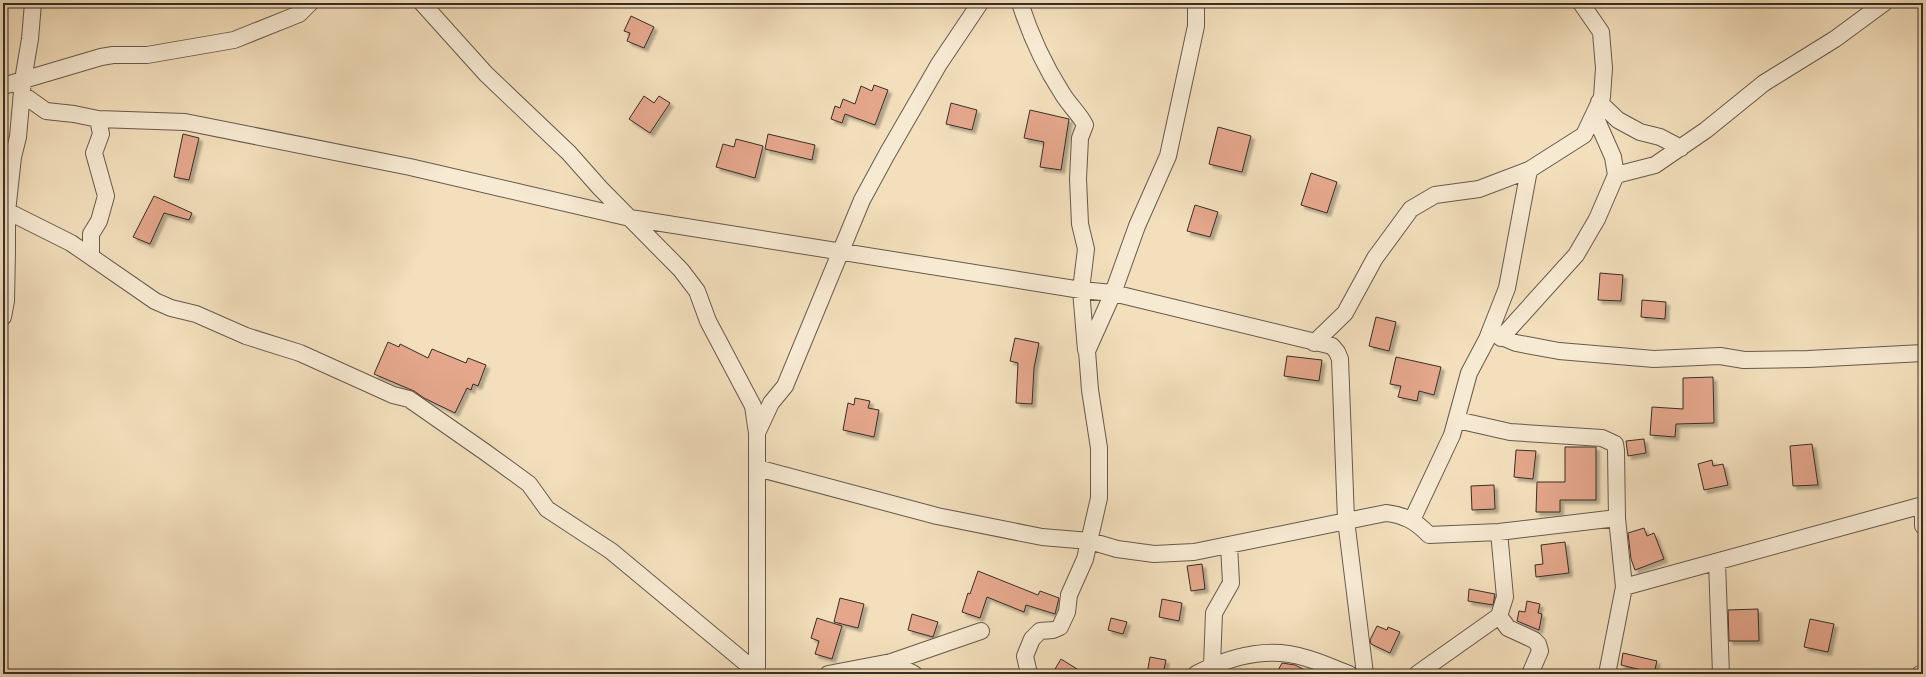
<svg xmlns="http://www.w3.org/2000/svg" width="1926" height="677" font-family="'Libre Bodoni',serif">
<defs>
<filter id="shadow"><feDropShadow dx="3.5" dy="3.5" stdDeviation="1" flood-color="#0004"/></filter>
</defs>
<rect width="100%" height="100%" fill="#f3dfbc"/>
<filter id="stains"><feTurbulence type="fractalNoise" baseFrequency=".005" numOctaves="4"/><feColorMatrix values="0 0 0 0 .2 0 0 0 0 .09 0 0 0 0 .02 0 0 0 .5 -.17"/></filter>
<radialGradient id="worn" r=".72"><stop offset=".6" stop-color="#630" stop-opacity="0"/><stop offset="1" stop-color="#630" stop-opacity=".3"/></radialGradient>
<path fill="#e5a78c" stroke="#382d26" filter="url(#shadow)" d="M631 16 654 27 644 48 627 41 630 33 624 31Z
M874 85 888 90 875 125 845 114 842 123 831 119 835 106 840 108 843 99 855 104 861 86 872 91Z
M644 96 654 103 659 96 670 103 650 133 629 119Z
M951 103 977 110 972 130 946 124Z
M1030 110 1069 119 1061 170 1040 167 1044 142 1024 138Z
M1218 127 1251 136 1242 172 1209 164Z
M183 134 199 138 189 180 174 177Z
M768 134 815 145 812 160 765 149Z
M736 139 763 146 755 178 716 167 723 144 734 147Z
M1311 173 1337 182 1327 213 1301 205Z
M154 196 192 213 189 220 164 213 150 244 133 237Z
M1195 205 1218 212 1210 237 1187 231Z
M1600 273 1623 275 1621 301 1598 300Z
M1642 300 1666 302 1665 319 1641 317Z
M1376 317 1396 322 1389 351 1369 346Z
M1015 338 1039 343 1034 368 1032 404 1016 403 1018 363 1010 361Z
M388 342 399 347 400 344 428 358 432 349 466 363 468 358 486 365 478 386 473 384 471 390 467 388 455 413 424 398 414 391 374 374Z
M1287 356 1322 360 1319 381 1284 376Z
M1396 357 1441 367 1434 395 1419 391 1417 401 1398 397 1401 386 1390 384Z
M1713 377 1714 423 1676 424 1675 437 1650 435 1652 407 1683 409V378Z
M855 398 870 401 868 408 879 410 874 437 843 430 848 403 854 405Z
M1644 439 1646 453 1628 456 1626 441Z
M1812 444 1818 485 1793 486 1790 446Z
M1565 447H1596V500H1560V512H1536L1537 482H1565Z
M1516 450 1536 451 1533 479 1514 477Z
M1712 460 1713 466 1723 464 1728 485 1704 490 1698 464Z
M1494 485 1495 509 1472 510 1471 486Z
M1644 528 1647 536 1654 533 1664 559 1635 570 1631 559 1628 533Z
M1565 542 1569 573 1536 577 1535 565 1543 564 1541 545Z
M1202 564 1205 589 1191 591 1187 566Z
M978 571 1038 595 1040 591 1059 598 1055 614 1026 605 1024 612 987 597 980 618 962 612 968 593 970 594Z
M1469 589 1495 594 1493 605 1468 601Z
M840 598 864 604 858 628 834 622Z
M1162 599 1182 603 1179 621 1159 617Z
M1527 601 1540 604 1538 613 1542 614 1539 630 1517 621 1519 611 1525 612Z
M1758 609 1759 641H1729L1728 610Z
M912 614 938 622 933 637 908 630Z
M817 618 842 626 832 659 815 654 819 641 811 638Z
M1111 618 1127 622 1123 634 1108 630Z
M1810 619 1834 624 1828 652 1804 647Z
M1377 626 1387 630 1388 627 1400 632 1390 653 1371 644 1370 640Z
M1623 653 1657 661 1654 673 1621 665Z
M1150 657 1166 660 1163 674H1147Z
M1061 659 1085 674H1052Z
M1282 663 1295 665 1313 674H1276Z"/>
<g fill="none" stroke-linecap="round" stroke-linejoin="round">
<defs>
<path id="minor" d="M422 3 486 74 569 153 600 188 681 270 697 291 708 321 753 406 757 433V672
M1020 3C1030 34 1044 65 1062 93 1069 105 1079 113 1085 125L1080 138 1078 179 1080 224 1086 249 1081 290 1086 350
M3 86 101 57 113 55H147L234 40 299 14 310 3
M22 94 46 111 74 114 98 119 101 134 94 153 106 196 99 221 91 234V256
M1599 102 1618 120 1640 132 1660 137 1681 148
M1594 114 1613 157 1616 175
M98 119 185 122 410 167 630 218 1081 290 1113 293 1332 346 1337 352 1340 359 1346 520 1365 674
M3 209 71 243 155 301 171 308 196 314 246 336 300 353 393 395 409 399 485 452 529 484 547 509 611 551 759 674
M3 317 6 301 7 252V212L13 157 18 137 23 80 30 39 33 3
M1490 332 1516 343 1559 351 1654 359 1720 356 1744 360 1808 359 1923 353
M1501 338 1576 255 1597 219 1616 175 1655 165 1706 130 1764 83 1835 39 1884 3
M1314 343 1345 313 1375 258 1411 209 1435 195 1479 189 1529 170 1584 135 1602 97 1604 68 1601 32 1581 3
M1457 420 1510 432 1602 438 1615 444 1616 450 1617 518 1624 587 1607 674
M757 433 771 403 785 386 862 200 887 154 939 64 980 3
M757 468 937 516 1042 537 1090 541 1117 549 1154 554 1194 552 1386 513C1404 515 1416 521 1429 535L1499 532 1617 518
M1923 505V526
M1412 520 1452 435 1469 373 1487 339 1507 288 1529 170
M1717 562 1721 674
M1624 587 1923 505
M1499 616 1508 628 1534 640 1538 644 1540 651 1530 674
M891 662 914 674
M1212 665 1214 613 1231 583 1229 545
M828 674 891 662 981 631
M1029 674 1025 656 1032 639 1040 631 1053 630 1060 627 1067 612 1069 595 1085 559 1099 498V448L1090 390 1087 351 1113 293 1137 226 1168 156 1196 26V3
M1196 674C1229 657 1269 646 1306 658 1321 662 1335 669 1349 674
M1417 674 1499 616 1505 597 1499 532
M1920 674H1923"/>
</defs>
<use href="#minor" stroke="#675a4c" stroke-width="18"/>
<use href="#minor" stroke="#f7ead3" stroke-width="16"/>
</g>
<rect width="1926" height="677" fill="none" stroke="#f3dfbc" stroke-width="16"/>
<rect x="4" y="4" width="1918" height="669" fill="none" stroke="#382d26" stroke-width="2"/>
<rect x="8" y="8" width="1910" height="661" fill="none" stroke="#382d26"/>
<rect width="100%" height="100%" filter="url(#stains)"/>
<rect width="100%" height="100%" fill="url(#worn)"/>
</svg>
